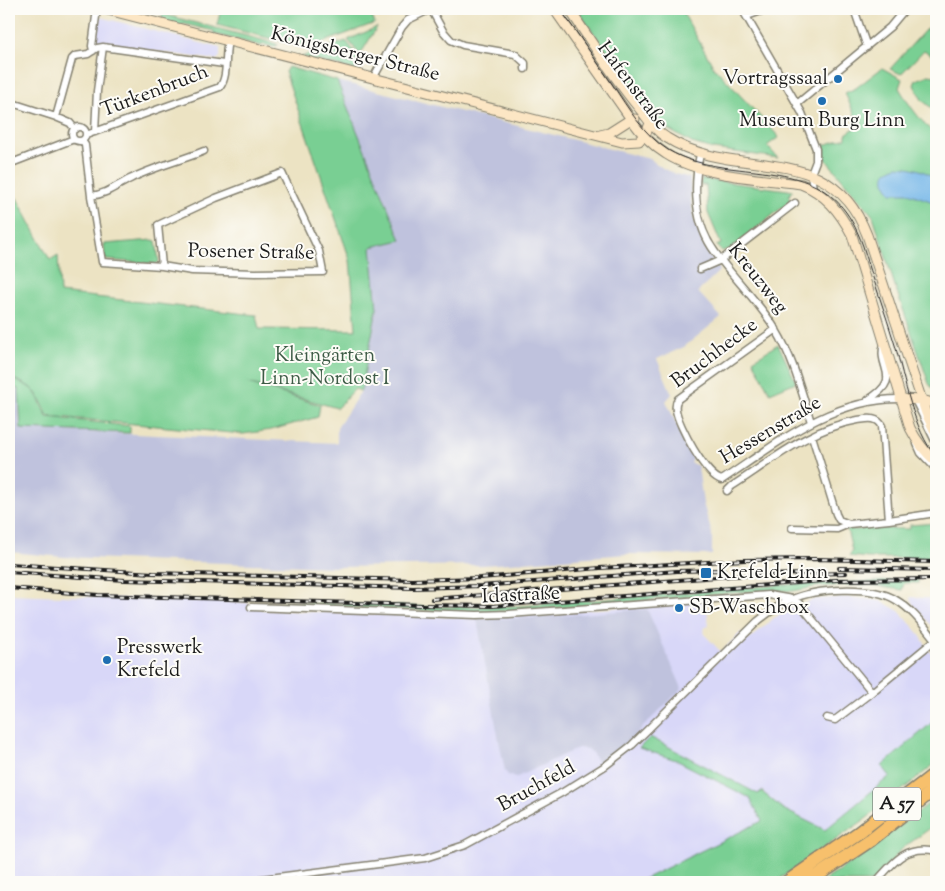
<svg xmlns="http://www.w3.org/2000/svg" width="945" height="891" font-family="'Sorts Mill Goudy',serif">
<rect width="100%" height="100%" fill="#fdfcf7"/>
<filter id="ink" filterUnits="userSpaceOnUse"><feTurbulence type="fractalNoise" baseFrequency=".02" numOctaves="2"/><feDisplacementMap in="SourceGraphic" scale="10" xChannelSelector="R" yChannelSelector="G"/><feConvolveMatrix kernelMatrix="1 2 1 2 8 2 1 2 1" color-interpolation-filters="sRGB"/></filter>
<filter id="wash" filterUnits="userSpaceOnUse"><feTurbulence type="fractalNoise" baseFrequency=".0096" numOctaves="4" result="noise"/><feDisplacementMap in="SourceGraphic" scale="20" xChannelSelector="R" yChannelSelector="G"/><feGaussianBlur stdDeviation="1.12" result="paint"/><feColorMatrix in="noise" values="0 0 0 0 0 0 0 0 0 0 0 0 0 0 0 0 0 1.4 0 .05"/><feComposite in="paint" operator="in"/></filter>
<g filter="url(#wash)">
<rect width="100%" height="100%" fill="#ece3c3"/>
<path fill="#d8d7f8" d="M100 17 220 48V57L216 60 96 43 98 18Z
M9 594 247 603 263 610 476 618 706 601 709 626 703 628 705 635 721 652 741 632 748 640 774 618 792 608 816 599 851 597 881 601 899 611 918 632 930 652 936 655V719L883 766 890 776 825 830 783 809 762 791 758 794 650 737 661 754 676 760 750 798 762 821 638 882H9Z
M910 597 936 599V631L912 603Z"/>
<path fill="#bfc2dd" d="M337 81 650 159 664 169 675 174 690 178 691 200 694 219 707 250 720 270 698 292 721 317 684 347 657 359 672 394 666 401 684 440 694 456 691 463 698 466 703 503 712 534V555L628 554 483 565 334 567 64 557 9 552V388L19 389 20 429 337 443V428L361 391 371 247 401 240Z
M647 609 682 688 617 753 605 759 599 765 593 754 588 749 578 748 515 778 508 775 505 771 496 725 477 619 529 618Z"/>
<path fill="#79cf93" stroke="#4a7658" d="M221 9H368L375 23 308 48 217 25Z
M577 9H681L713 66 779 137 767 146 778 158 713 149 692 143 664 127 646 108Z
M162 14 277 44V45L273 47 263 44 262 46 214 34V31L184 24 182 26 162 20Z
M936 18V58L924 50 901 74 890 69Z
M377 27 360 55 348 40Z
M346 41 359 57 363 60 362 63 316 51Z
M311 53 357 64 359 71 302 57Z
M288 67 337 81 401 240 371 247 377 309 361 391 355 389 337 408 248 383 320 405 318 417 271 430 243 434 48 416C36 390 36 388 9 377V201L17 198 50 260 58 255 60 293 256 315 259 329 356 330 350 260 285 72Z
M882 68 902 79 899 88C909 105 921 122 936 135V392L929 384 894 283 873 216 827 161 821 146 846 138V134L859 125 845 93 856 88Z
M928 75 936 76V112L922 100 914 85 916 80Z
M702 179 788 190 793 191 789 195 790 201 730 250 729 249 722 251 716 246 721 244 708 213 706 185H700Z
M153 240 156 241 159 262 157 264 107 260 105 259 104 244Z
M778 344 796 382 770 393 753 360Z
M9 378C38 389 34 390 47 417L130 426V433L21 429 19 389 9 387Z
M936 523V558H868L849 556 852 551 847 529 853 528 854 530 864 529V527H868V528L910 529V525Z
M918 580V583H904L902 590 869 585H852L816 587 793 591 769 590 520 611H442L283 605V602L443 607 520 606 795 584Z
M936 719V763L867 818 775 882H638L762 821 750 798 676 760 639 748 650 737 758 794 761 791 783 809 825 830 890 776 882 766Z
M936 798V824L903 848 873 882H821L856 859Z"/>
<path fill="#72b5e8" stroke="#476882" d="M898 166C913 167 924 170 936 179V203L908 193H891C882 180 881 171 898 166Z"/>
</g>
<g filter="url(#ink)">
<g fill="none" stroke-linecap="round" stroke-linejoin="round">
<defs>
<path id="street" d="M431 9 443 31 451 40 463 45 515 54 525 63V69
M742 9 802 113 816 149V161L811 174 813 189
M854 9 867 47
M747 16 767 9
M93 51 92 46 97 9
M374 78 376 73 402 27 408 20 431 9
M9 102 56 117 70 123 75 129
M797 104 890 27 905 9
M56 117 72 59 75 56 88 54 97 48 103 47 224 64
M72 134a7 7 0 1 1 14 0a7 7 0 1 1-14 0Z
M95 132 97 91 103 47
M86 135 220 87C229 75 224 55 228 41
M82 141 85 145 91 196 102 262 162 266 192 271 255 273 323 272 319 251 282 173 216 198 158 225 162 266
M700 154C693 187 694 224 715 252 734 279 759 302 776 330 793 358 801 390 811 422
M9 164 74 139
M91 196C107 194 116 186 130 179 151 168 182 160 204 151
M700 269 721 260 795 203
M776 329 678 399C676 402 675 405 676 410 678 425 706 477 722 480 778 443 830 399 900 399
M868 400C905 377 876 369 884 344
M915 400 936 443
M812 436 836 514 839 520 849 524 889 520 936 513
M917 444 921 453 936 469
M727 491 732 486C771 461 810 428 858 420 867 419 877 416 882 426L889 520
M792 528 837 529 849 524
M251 607 477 615 509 614 769 595 792 599 799 603 872 692
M827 718 835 720 872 692 935 640
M239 882 425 858 465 845 563 792 605 766 632 745 758 621C768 613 778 605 790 600 816 588 872 585 896 600 913 610 924 626 936 641
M876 882C893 862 907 844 936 851"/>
<path id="secondary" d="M104 9 622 142 639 141 647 131 650 123
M554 9 631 119C641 133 651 145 666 154 700 176 761 179 801 184 825 193 840 212 852 235L910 428C917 442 925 452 936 462
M569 9C592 42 613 77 639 108 648 119 655 131 667 138 736 182 830 137 867 235L926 413 936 434
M600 135 609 133 631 119H635
M900 399 922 400 936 404"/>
<path id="highway" d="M787 882 858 833 936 773
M808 882 871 840 936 788"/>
</defs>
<use href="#street" stroke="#848070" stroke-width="9"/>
<use href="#secondary" stroke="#848070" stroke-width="11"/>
<use href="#highway" stroke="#848070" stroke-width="15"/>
<use href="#street" stroke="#fff" stroke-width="6"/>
<use href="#secondary" stroke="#fce6c4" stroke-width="9"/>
<use href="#highway" stroke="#f7c06c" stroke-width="12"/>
<path stroke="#1c1c1c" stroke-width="1" d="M560 9C578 34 595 59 612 84 628 108 643 134 668 150 685 160 703 164 722 167 787 176 837 172 863 246 873 279 885 312 895 345 905 380 913 429 936 457"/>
<defs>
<path id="rail" d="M9 564 153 573 412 580 480 578 600 568 744 560 815 559 936 562
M839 568 936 570
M9 572 125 580 413 588 481 586 677 571 724 570
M9 588 98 595 421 605 493 606 836 580 936 579
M432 599 730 576 846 573"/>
</defs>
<use href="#rail" stroke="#1c1c1c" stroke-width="4"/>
<use href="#rail" stroke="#fdfcf7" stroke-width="2" stroke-dasharray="5.5" stroke-linecap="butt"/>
</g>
</g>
<g fill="#1f6fb2" stroke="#fdfcf7" stroke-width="2">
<circle cx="838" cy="79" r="5"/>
<circle cx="822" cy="101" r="5"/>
<rect x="700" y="567" width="12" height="12" rx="2.5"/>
<circle cx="679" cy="608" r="5"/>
<circle cx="107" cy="660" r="5"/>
</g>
<g text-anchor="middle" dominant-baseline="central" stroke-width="4" stroke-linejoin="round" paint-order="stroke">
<rect fill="#fdfcf7" stroke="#605f5e" stroke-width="1" x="873" y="787.5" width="48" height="33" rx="4"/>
<g font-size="19" font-weight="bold" fill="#1c1c1c">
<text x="897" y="804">A 57</text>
</g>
<g font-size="20" fill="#1c1c1c" stroke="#fdfcf7">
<text transform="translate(355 55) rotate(14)">Königsberger Straße</text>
<text transform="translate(632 86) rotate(53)">Hafenstraße</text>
<text transform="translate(155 92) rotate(-21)">Türkenbruch</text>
<text transform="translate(251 253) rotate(1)">Posener Straße</text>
<text transform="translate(757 279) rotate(52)">Kreuzweg</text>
<text transform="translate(715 354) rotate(-37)">Bruchhecke</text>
<text transform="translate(771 431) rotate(-31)">Hessenstraße</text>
<text transform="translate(521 596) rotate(-3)">Idastraße</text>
<text transform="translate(537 787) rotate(-29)">Bruchfeld</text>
</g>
<g font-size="20" fill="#1c1c1c" stroke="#fdfcf7" text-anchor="start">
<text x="828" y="79" text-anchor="end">Vortragssaal</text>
<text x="822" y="121" text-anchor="middle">Museum Burg Linn</text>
<text x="717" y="573">Krefeld-Linn</text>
<text x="689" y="608">SB-Waschbox</text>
<text x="117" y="648">Presswerk<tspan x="117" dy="23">Krefeld</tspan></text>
</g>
<g font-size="20" fill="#3d5b46" stroke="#fdfcf7">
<text x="325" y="356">Kleingärten<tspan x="325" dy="23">Linn-Nordost I</tspan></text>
</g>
</g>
<rect width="945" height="891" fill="none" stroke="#fdfcf7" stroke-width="30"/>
</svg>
